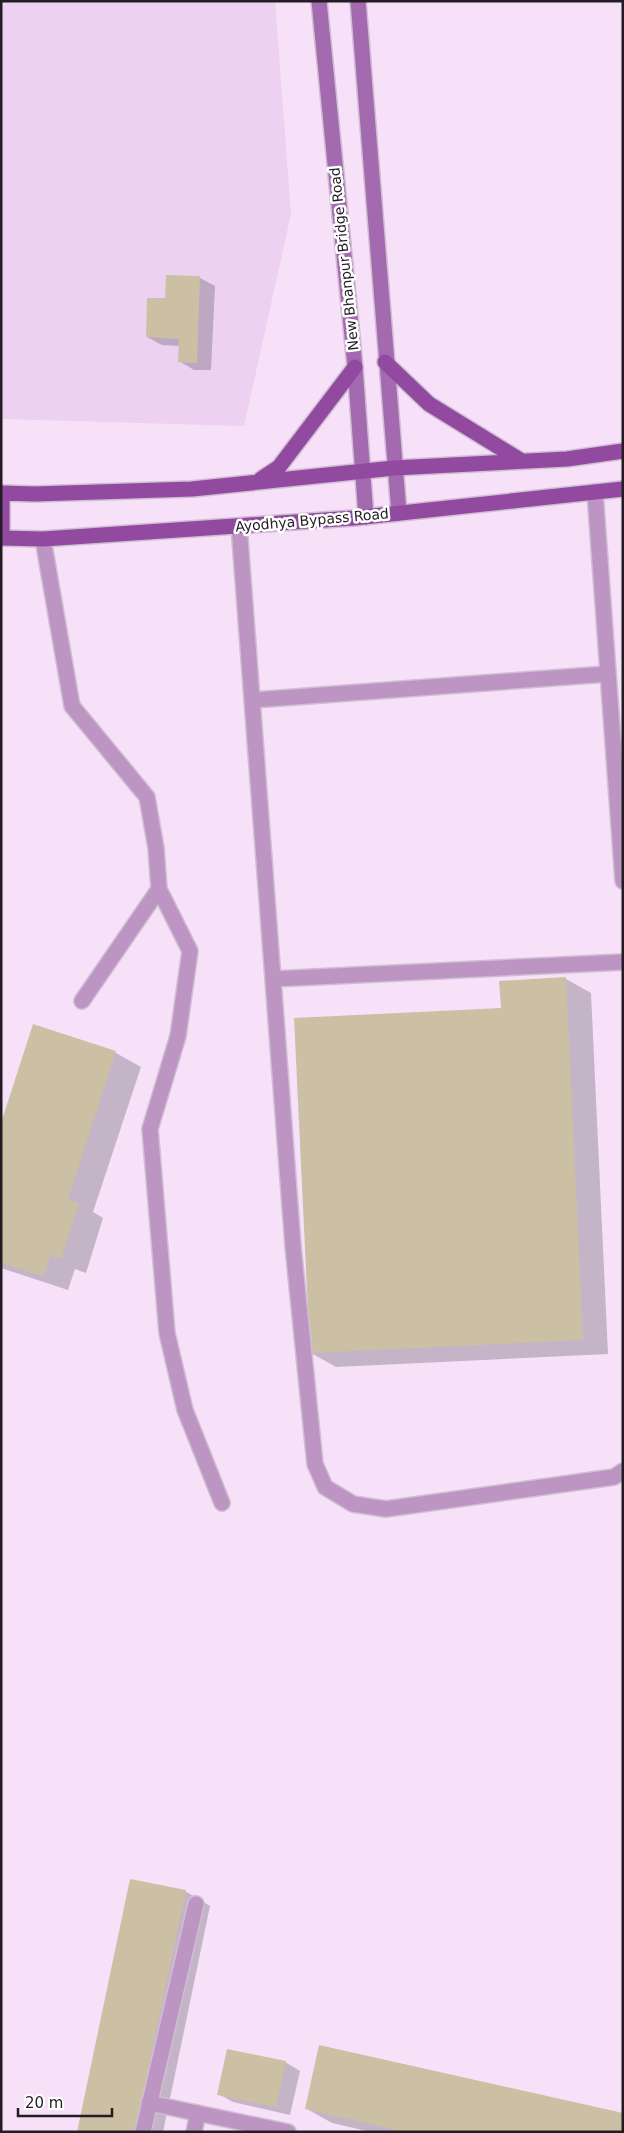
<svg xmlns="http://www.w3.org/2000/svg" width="624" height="2133" font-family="'DejaVu Sans',sans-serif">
<rect width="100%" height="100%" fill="#f6e1f9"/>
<path fill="#ecd2f0" d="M1 1H275L291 214 244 426 1 419Z"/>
<path fill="#0003" d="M167 276 200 278 215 286 211 370H194L179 361 180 346 162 345 147 337 166 300Z
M566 979 591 993 608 1354 336 1367 311 1353 502 1009Z
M34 1026 116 1053 141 1067 93 1212 103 1218 86 1273 75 1269 68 1290 1 1268V1127Z
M185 1891 210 1906 163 2132H78Z
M285 2062 300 2071 290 2115 233 2102 219 2094Z
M307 2109 623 2132H371L332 2123Z"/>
<path fill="#ccc0a4" d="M166 275 200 276 197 363 178 362 179 339 146 337 147 298H165Z
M566 977 583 1340 310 1353 294 1018 501 1008 499 981Z
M33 1024 116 1051 68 1199 79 1203 61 1259 50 1256 43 1276 1 1263V1123Z
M130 1879 186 1890 135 2132H77Z
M319 2045 623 2113V2132H406L305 2109Z
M227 2049 286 2061 276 2107 217 2095Z"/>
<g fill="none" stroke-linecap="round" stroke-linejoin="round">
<defs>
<path id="lane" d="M595 492 623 881
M239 526 293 1246 315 1464 325 1487 353 1504 386 1509 614 1477 623 1471
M43 539 72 706 147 797 156 848 159 889 190 951 178 1036 150 1129 167 1333 185 1410 222 1503
M253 700 607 674
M273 979 623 962
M82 1001 159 889"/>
<path id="street" d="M149 2103 288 2132
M143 2132 196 1904
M194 2132 198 2113"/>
<path id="secondary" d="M319 1 355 367 366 517
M358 1 399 513"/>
<path id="primary" d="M385 362 429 404 520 460
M261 479 279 467 355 367
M1 493 35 494 192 489 394 468 567 459 623 451
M2 493V538
M1 538 43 539 354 518 623 489"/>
</defs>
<use href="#lane" stroke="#d0bed3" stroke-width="18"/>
<use href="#street" stroke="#d0bed3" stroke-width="18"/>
<use href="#secondary" stroke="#d0bed3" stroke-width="18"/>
<use href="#primary" stroke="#d0bed3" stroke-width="18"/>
<use href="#lane" stroke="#bc95c3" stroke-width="15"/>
<use href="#street" stroke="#bc95c3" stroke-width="15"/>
<use href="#secondary" stroke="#a46aaf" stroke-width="15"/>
<use href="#primary" stroke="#924aa0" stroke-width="15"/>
</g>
<g text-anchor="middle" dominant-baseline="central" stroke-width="5" stroke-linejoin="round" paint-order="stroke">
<g font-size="14" fill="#231c25" stroke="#fff">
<text transform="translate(344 259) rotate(-96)">New Bhanpur Bridge Road</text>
<text transform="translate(312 520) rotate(-5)">Ayodhya Bypass Road</text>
</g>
</g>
<rect width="624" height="2133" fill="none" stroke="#231c25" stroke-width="5"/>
<path d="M18 2108v8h94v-8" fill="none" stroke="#231c25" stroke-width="2.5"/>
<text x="25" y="2108" font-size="15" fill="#231c25" stroke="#ffffff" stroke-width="4" paint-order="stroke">20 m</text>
</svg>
